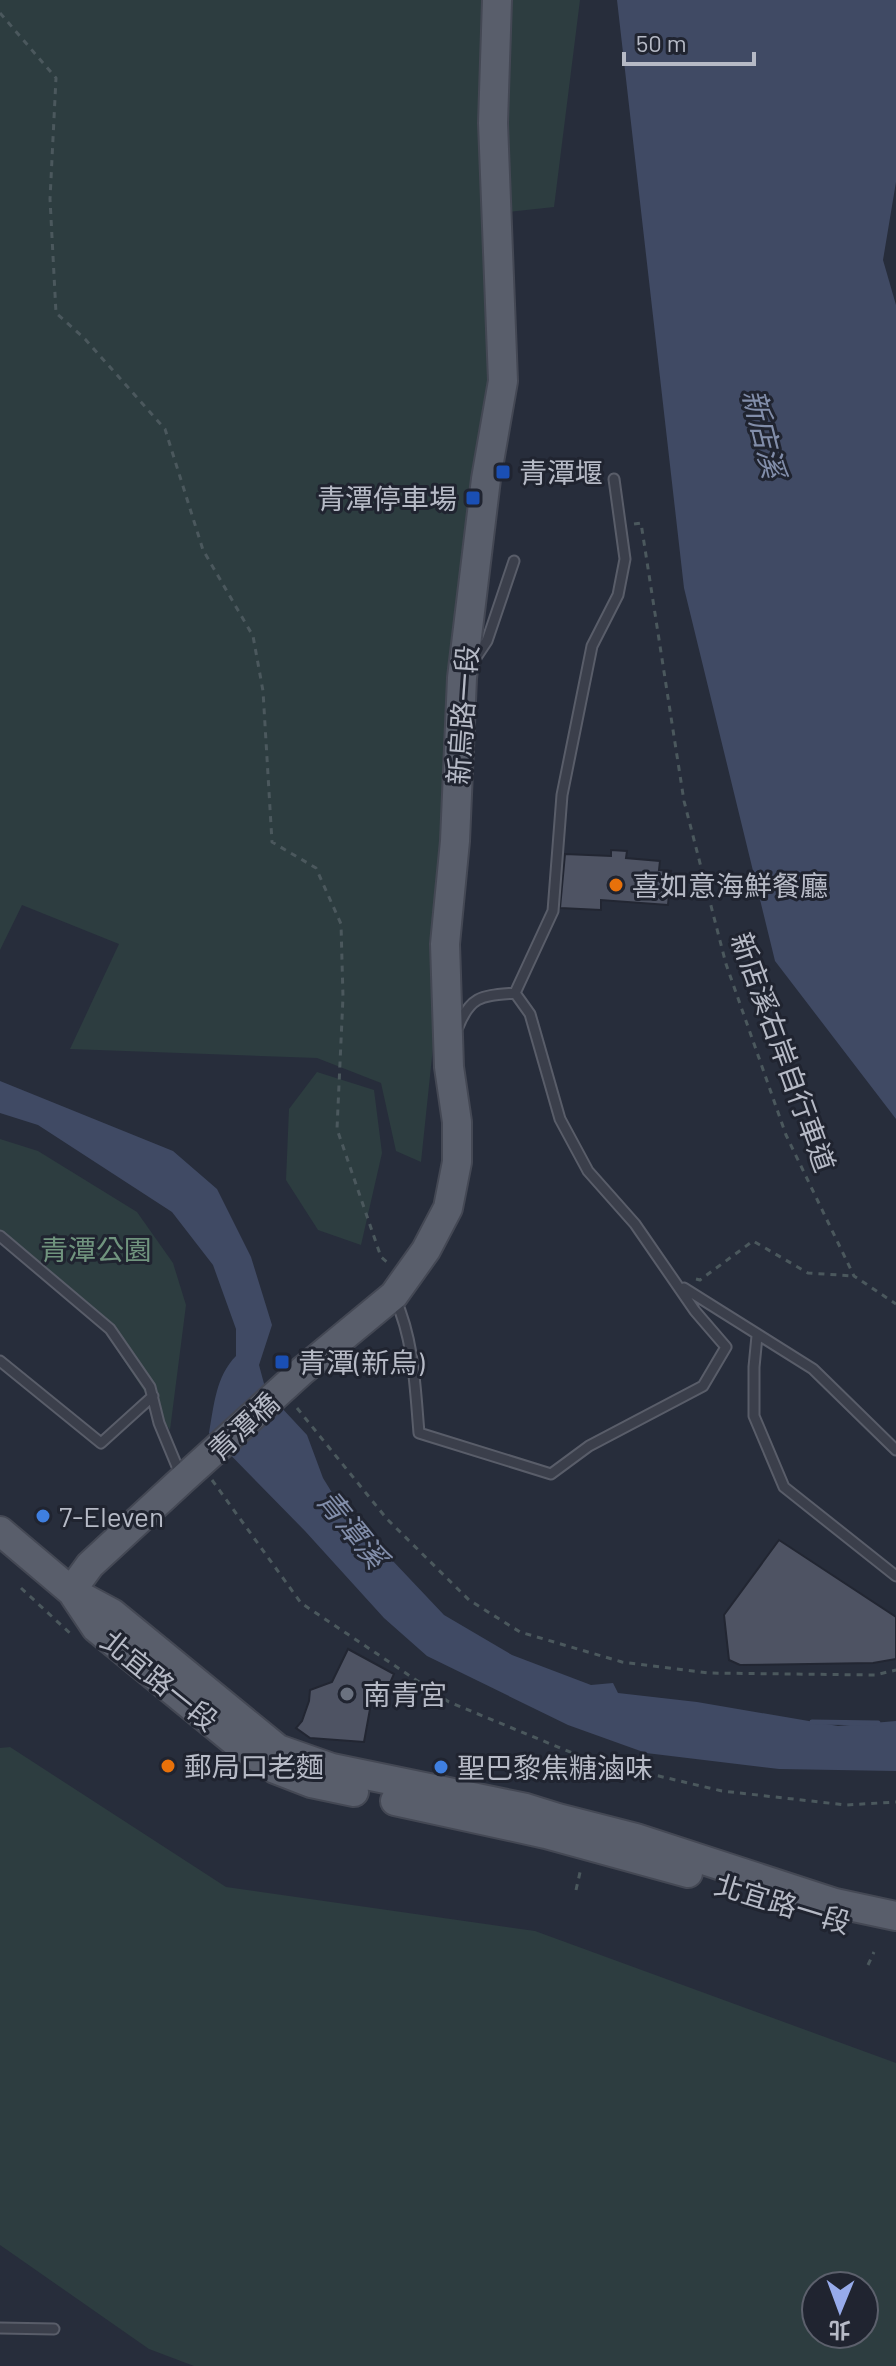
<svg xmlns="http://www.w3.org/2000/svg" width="896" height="2366" font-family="Barlow,'Noto Sans TC',sans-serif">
<rect width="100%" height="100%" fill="#272d3b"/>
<path fill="#2d3d40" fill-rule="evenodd" d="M0 0H580L554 207 488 214 501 399 421 1162 396 1151 381 1083 317 1058 70 1049 119 944 22 905 0 950Z
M317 1072 374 1090 382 1153 361 1245 318 1230 286 1180 289 1109Z
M0 1139 38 1151 137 1212 173 1263 186 1305 170 1430 95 1317 0 1236Z
M10 1747 226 1887 535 1931 896 2063V2366H194L149 2349 0 2245V1748ZM816 2286H864V2334H816Z"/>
<path fill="#404a64" d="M617 0H896V182L883 260 896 305V1119L775 961 684 588Z
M0 1081 173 1151 217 1189 251 1257 272 1325 259 1365 266 1391 307 1435 323 1478 339 1504 444 1615 512 1655 591 1685 613 1683 618 1693 697 1702 838 1726 896 1721V1771L779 1769 646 1753 568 1725 427 1656 384 1618 305 1531 209 1433C214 1405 216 1376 236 1356V1329L213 1265 172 1212 38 1125 0 1113Z"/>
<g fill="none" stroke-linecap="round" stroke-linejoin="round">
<path stroke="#404a64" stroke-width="5" d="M812 1722 878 1723"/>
</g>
<path fill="#4e5363" stroke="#222632" stroke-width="2" d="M611 850 627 851 626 858 660 861 659 870 671 871 668 905 601 900V910L560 908 565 854 611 856Z
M779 1540 896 1617V1659L873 1663 740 1665 729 1660 724 1615Z
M348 1649 394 1674 382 1701 372 1698 364 1742 310 1738 296 1728 302 1721 309 1701 310 1690 332 1682Z"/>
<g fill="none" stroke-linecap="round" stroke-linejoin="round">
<defs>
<path id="service" d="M473 662 487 641 514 561
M515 993 553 911 562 795 592 646 618 595 625 559 614 479
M0 1236 110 1329 150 1387 159 1423 181 1476
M684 1288 813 1369 896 1450
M395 1298C414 1341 415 1386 419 1433L551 1474 589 1446 703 1386 726 1347 695 1311 635 1224 588 1171 560 1119 530 1014 515 993C482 996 471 995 458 1027
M757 1336 754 1367V1416L784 1487 896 1576
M0 1361 101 1443 153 1396
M0 2328 54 2329"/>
<path id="primary" d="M0 1531 71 1591 112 1613 278 1749 332 1768 526 1808 558 1818 636 1838 835 1903 896 1916
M71 1591 90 1565 182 1480 302 1371 394 1295 426 1250 448 1208 457 1162V1122L449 1067 445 944 455 841 462 678 486 479 503 381 493 123 497 0
M74 1595 96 1628 239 1745 275 1769 311 1783 354 1792
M395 1801 546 1834 688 1873"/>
</defs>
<use href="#service" stroke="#595d69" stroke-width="13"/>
<use href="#primary" stroke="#444854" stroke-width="32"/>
<path stroke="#4b585d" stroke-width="3" stroke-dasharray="6 6" stroke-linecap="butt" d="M0 13 56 78 50 199 56 313 85 339 165 429 203 550 253 636 263 691 272 842 316 868 341 924 343 997 337 1129 381 1257 388 1263
M634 524 641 523 684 801 726 964 786 1135 854 1276 896 1304
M696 1279 700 1280 753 1241 808 1273 854 1276
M297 1408 387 1519 469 1600 520 1632 622 1662 708 1673 875 1675 896 1670
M212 1480 301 1603 449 1702 587 1759 722 1791 846 1805 896 1802
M21 1588 73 1636
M576 1890 581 1868
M868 1965 874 1952"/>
<use href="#service" stroke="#3b3f4b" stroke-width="9"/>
<use href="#primary" stroke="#595e6b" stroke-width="28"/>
</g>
<g fill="#1a4fb4" stroke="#202430" stroke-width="3">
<rect x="495" y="464" width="16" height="16" rx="4"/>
<rect x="465" y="490" width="16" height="16" rx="4"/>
<rect x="274" y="1354" width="16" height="16" rx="4"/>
</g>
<g fill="#e8710a" stroke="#202430" stroke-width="3">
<circle cx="616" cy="885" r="8"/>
<circle cx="168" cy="1766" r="8"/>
</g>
<g fill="#3f7fe0" stroke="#202430" stroke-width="3">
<circle cx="43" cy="1516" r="8"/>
<circle cx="441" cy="1767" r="8"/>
</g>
<circle fill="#6b7280" stroke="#202430" stroke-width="3" cx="347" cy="1694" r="8"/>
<g text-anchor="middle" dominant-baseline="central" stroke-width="6" stroke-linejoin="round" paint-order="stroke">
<g font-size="28" fill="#b6bac6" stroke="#202430" text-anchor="start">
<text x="519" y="472">青潭堰</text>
<text x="457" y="498" text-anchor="end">青潭停車場</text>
<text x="632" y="885">喜如意海鮮餐廳</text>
<text x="298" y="1362">青潭(新烏)</text>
<text x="59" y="1516">7-Eleven</text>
<text x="363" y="1694">南青宮</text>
<text x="184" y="1766">郵局口老麵</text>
<text x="457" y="1767">聖巴黎焦糖滷味</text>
</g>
<g font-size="28" fill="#b6bac6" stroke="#202430">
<text transform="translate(462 715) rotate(-86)">新烏路一段</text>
<text transform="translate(784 1052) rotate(70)">新店溪右岸自行車道</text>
<text transform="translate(243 1426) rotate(-43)">青潭橋</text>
<text transform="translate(160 1680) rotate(39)">北宜路一段</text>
<text transform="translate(783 1903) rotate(17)">北宜路一段</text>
</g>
<g font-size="28" fill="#70947e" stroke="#202430">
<text x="96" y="1249">青潭公園</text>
</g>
<g font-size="30" font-style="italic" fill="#828eaa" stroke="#202430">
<text transform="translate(765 433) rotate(76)">新店溪</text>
<text transform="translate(353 1528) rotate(51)">青潭溪</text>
</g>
</g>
<g transform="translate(840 2310) rotate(181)"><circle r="38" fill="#202430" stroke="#5c606c" stroke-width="2"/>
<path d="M0-6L14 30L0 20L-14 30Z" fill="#97abeb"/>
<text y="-12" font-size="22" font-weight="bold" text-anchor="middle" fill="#b6bac6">北</text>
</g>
<path d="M624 52v12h130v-12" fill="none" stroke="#b6bac6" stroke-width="4"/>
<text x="636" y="52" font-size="24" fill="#b6bac6" stroke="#202430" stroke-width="6" paint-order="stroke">50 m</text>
</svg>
